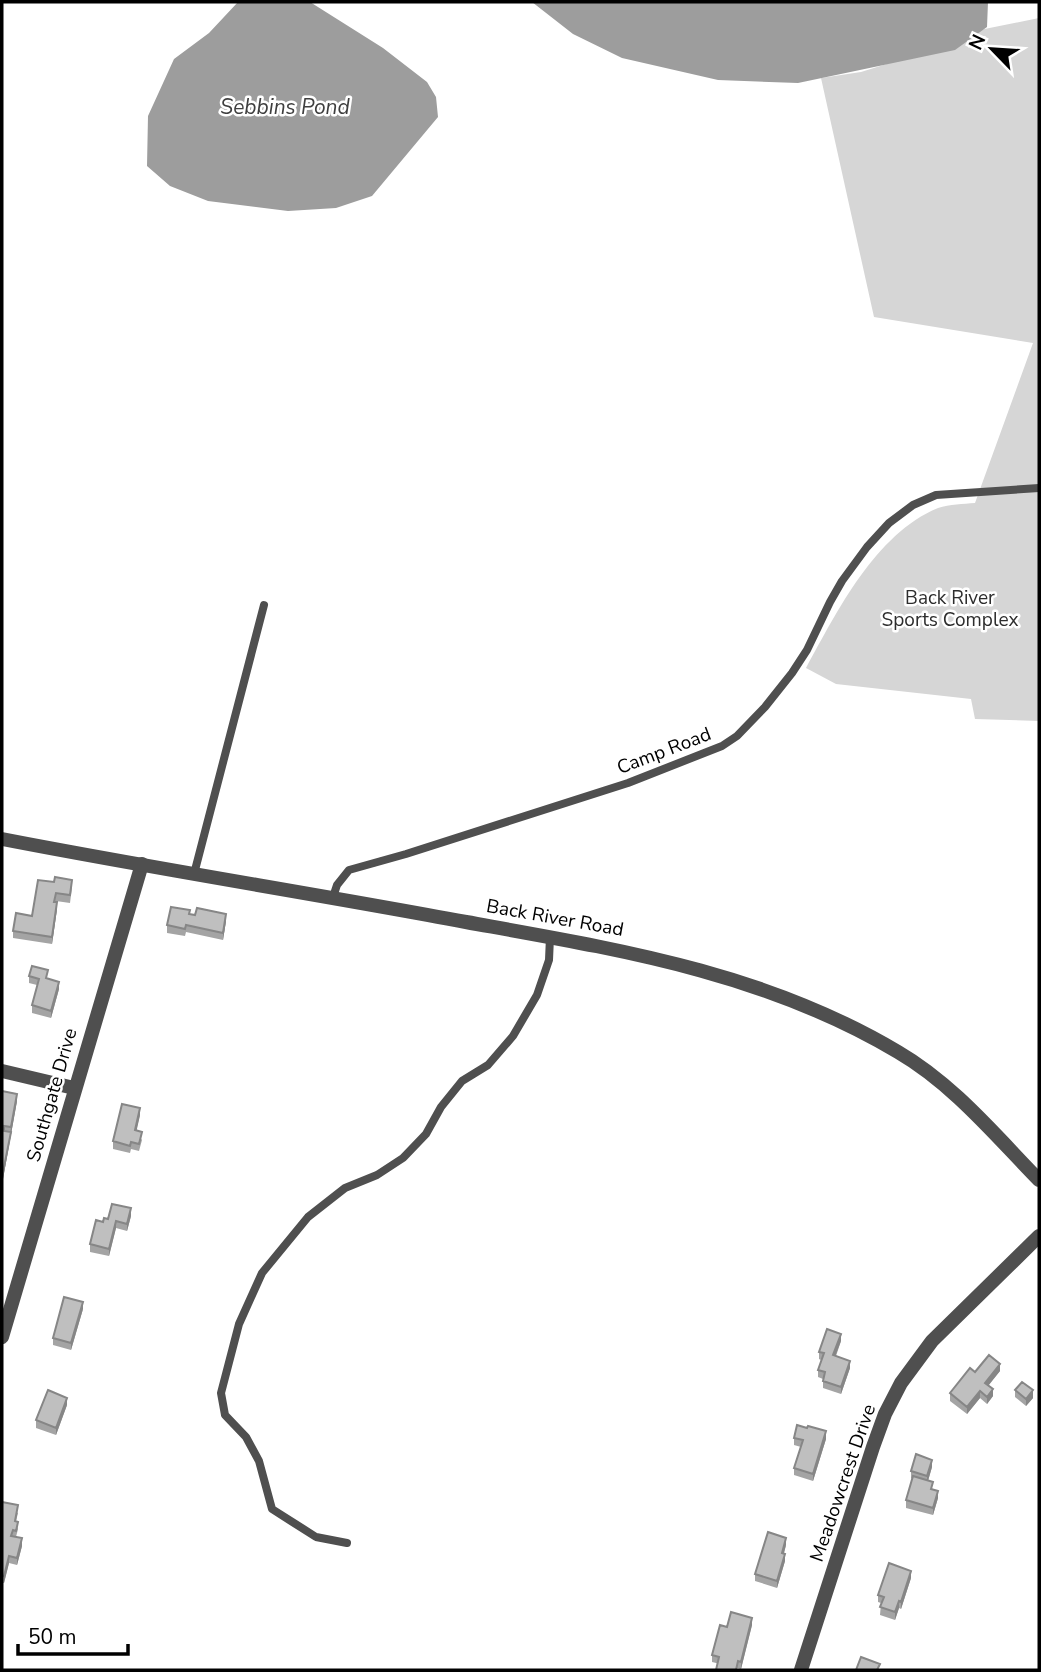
<svg xmlns="http://www.w3.org/2000/svg" width="1041" height="1672" font-family="'Nunito Sans',sans-serif">
<rect width="100%" height="100%" fill="#fff"/>
<path fill="#d6d6d6" d="M1039 18V721L975 719 971 699 836 684 806 668C837 612 875 534 938 508 950 504 963 504 975 503L1033 343 874 317 821 78 861 72 893 62 945 37Z"/>
<path fill="#9d9d9d" d="M238 2H310L383 48 427 82 436 97 438 117 372 196 336 208 288 211 208 201 170 186 147 166 148 116 174 59 209 33Z
M532 2H988L987 27 955 50 798 83 718 80 622 58 573 34Z"/>
<g fill="none" stroke-linecap="round" stroke-linejoin="round">
<path stroke="#4f4f4f" stroke-width="8" d="M194 874 264 605
M333 897 337 885 349 870 406 854 628 783 722 746 737 736 765 707 792 673 807 650 830 602 842 581 867 547 889 523 913 505 936 495 1039 488
M347 1543 316 1537 272 1509 259 1461 246 1437 225 1415 221 1393 239 1324 262 1273 308 1217 345 1188 377 1175 403 1158 426 1134 441 1107 462 1081 488 1065 513 1036 537 995 549 960 550 937"/>
<path stroke="#4f4f4f" stroke-width="14" d="M2 1071 74 1088
M2 1337 142 864
M801 1670 873 1447 885 1414 901 1383 932 1341 1039 1236"/>
<path stroke="#4f4f4f" stroke-width="14" d="M2 839C156 869 311 893 466 922 616 949 764 972 898 1052 953 1084 995 1135 1039 1180"/>
</g>
<path fill="#a4a4a4" d="M38 880 72 887 70 903 56 901 57 909 52 944 13 938V931L32 916Z
M190 914 226 921 223 940 186 932 185 936 167 933V925Z
M29 976 48 979 59 989 51 1018 32 1013V1005L37 985 29 983Z
M2 1091 17 1101 3 1179H2Z
M140 1115 136 1131 142 1140 139 1151 131 1149 130 1153 113 1149V1141Z
M131 1216 127 1231 116 1228 109 1256 90 1252V1244L108 1219Z
M83 1309 71 1350 53 1345V1338Z
M841 1341 836 1356 850 1368 841 1394 823 1388V1379L818 1377V1370L821 1360 819 1359V1352Z
M1000 1371 988 1385 993 1396 987 1404 980 1398 967 1414 950 1401V1393L975 1372Z
M1015 1390 1033 1398 1026 1406 1015 1397Z
M67 1405 56 1435 36 1428V1420Z
M807 1428 826 1439 813 1481 794 1475V1468L801 1447 794 1445V1438Z
M932 1467 928 1481 938 1498 933 1515 906 1508V1500L912 1479 911 1478V1471Z
M2 1502 18 1513 16 1521 18 1529 16 1537 22 1546 17 1565 9 1563 4 1583H2Z
M786 1545 784 1553 785 1561 777 1588 755 1581V1574Z
M911 1578 901 1609 899 1608 895 1620 880 1615 881 1603 878 1602V1595Z
M752 1625 741 1669 712 1662V1655L727 1627Z"/>
<path fill="#868686" d="M57 902V909L52 944V937Z
M226 914V921L223 940V933Z
M59 982V989L51 1018V1011Z
M17 1094V1101L3 1179V1172Z
M140 1108V1115L135 1138V1130Z
M131 1208V1216L127 1231V1224Z
M116 1221V1228L109 1256V1249Z
M83 1302V1309L71 1350V1343Z
M841 1334V1341L833 1362V1355Z
M850 1361V1368L841 1394V1387Z
M1000 1364V1371L985 1390V1383Z
M993 1389V1396L987 1404V1397Z
M1033 1390V1398L1026 1406V1399Z
M980 1391V1398L967 1414V1407Z
M67 1398V1405L56 1435V1428Z
M826 1431V1439L813 1481V1474Z
M932 1460V1467L927 1484V1476Z
M938 1491V1498L933 1515V1508Z
M22 1538V1546L17 1565V1558Z
M786 1538V1545L782 1560V1553Z
M785 1554V1561L777 1588V1581Z
M9 1556V1563L4 1583V1576Z
M911 1571V1578L901 1609V1602Z
M899 1601V1608L895 1620V1612Z
M752 1618V1625L741 1669V1662Z"/>
<path fill="#bfbfbf" stroke="#868686" stroke-width="2" d="M55 877 72 880 70 895 56 893 54 902H57L52 937 13 931 16 913 32 916 38 880 54 882Z
M171 907 190 910 189 914 195 915 197 908 226 914 223 933 186 925 185 929 167 925Z
M32 966 48 970 46 978 59 982 51 1011 32 1005 39 979 29 976Z
M2 1091 17 1094 11 1127 4 1126V1131L11 1132 3 1172H2Z
M122 1104 140 1108 135 1130 142 1132 139 1144 131 1142 130 1146 113 1141Z
M112 1204 131 1208 127 1224 116 1221 109 1249 90 1244 96 1220 103 1222 104 1218 108 1219Z
M64 1297 83 1302 71 1343 53 1338Z
M827 1329 841 1334 833 1355 850 1361 841 1387 823 1381 825 1372 818 1370 824 1353 819 1352Z
M989 1355 1000 1364 985 1383 993 1389 987 1397 980 1391 967 1407 950 1393 970 1368 975 1372Z
M1022 1382 1033 1390 1026 1399 1015 1390Z
M48 1390 67 1398 56 1428 36 1420Z
M797 1425 807 1428 808 1426 826 1431 813 1474 794 1468 803 1440 794 1438Z
M916 1454 932 1460 927 1476 911 1471Z
M913 1476 933 1482 931 1489 938 1491 933 1508 906 1500Z
M2 1502 18 1505 15 1521 18 1522 16 1531 13 1530 11 1536 22 1538 17 1558 9 1556 4 1576H2Z
M768 1532 786 1538 782 1553 785 1554 777 1581 755 1574Z
M889 1563 911 1571 901 1602 899 1601 895 1612 880 1607 884 1597 878 1595Z
M731 1612 752 1618 741 1662 738 1661 736 1670H716L719 1657 712 1655 720 1625 727 1627Z
M861 1657 880 1664 877 1670H856Z"/>
<g text-anchor="middle" dominant-baseline="central" stroke-width="5" stroke-linejoin="round" paint-order="stroke">
<g font-size="19" fill="#2d2d2d" stroke="#fff">
<text x="950" y="598">Back River<tspan x="950" dy="22">Sports Complex</tspan></text>
</g>
<g font-size="19" fill="#000" stroke="#fff">
<text transform="translate(664 751) rotate(-21)">Camp Road</text>
<text transform="translate(555 918) rotate(10)">Back River Road</text>
<text transform="translate(52 1095) rotate(-74)">Southgate Drive</text>
<text transform="translate(843 1483) rotate(-71)">Meadowcrest Drive</text>
</g>
<g font-size="21" font-style="italic" fill="#3e3e3e" stroke="#fff">
<text x="285" y="107">Sebbins Pond</text>
</g>
</g>
<rect width="1041" height="1672" fill="none" stroke="#000000" stroke-width="7"/>
<g transform="translate(992 49) rotate(295)" stroke="#ffffff" stroke-width="5" paint-order="stroke">
<path d="M0-5L12 26L0 18L-12 26Z" fill="#000000"/>
<text y="-10" font-size="19" font-weight="bold" text-anchor="middle" fill="#000000">N</text>
</g>
<path d="M18 1644v10h110v-10" fill="none" stroke="#000000" stroke-width="3.5"/>
<text x="28" y="1644" font-size="21" fill="#000000" stroke="#ffffff" stroke-width="5" paint-order="stroke">50 m</text>
</svg>
